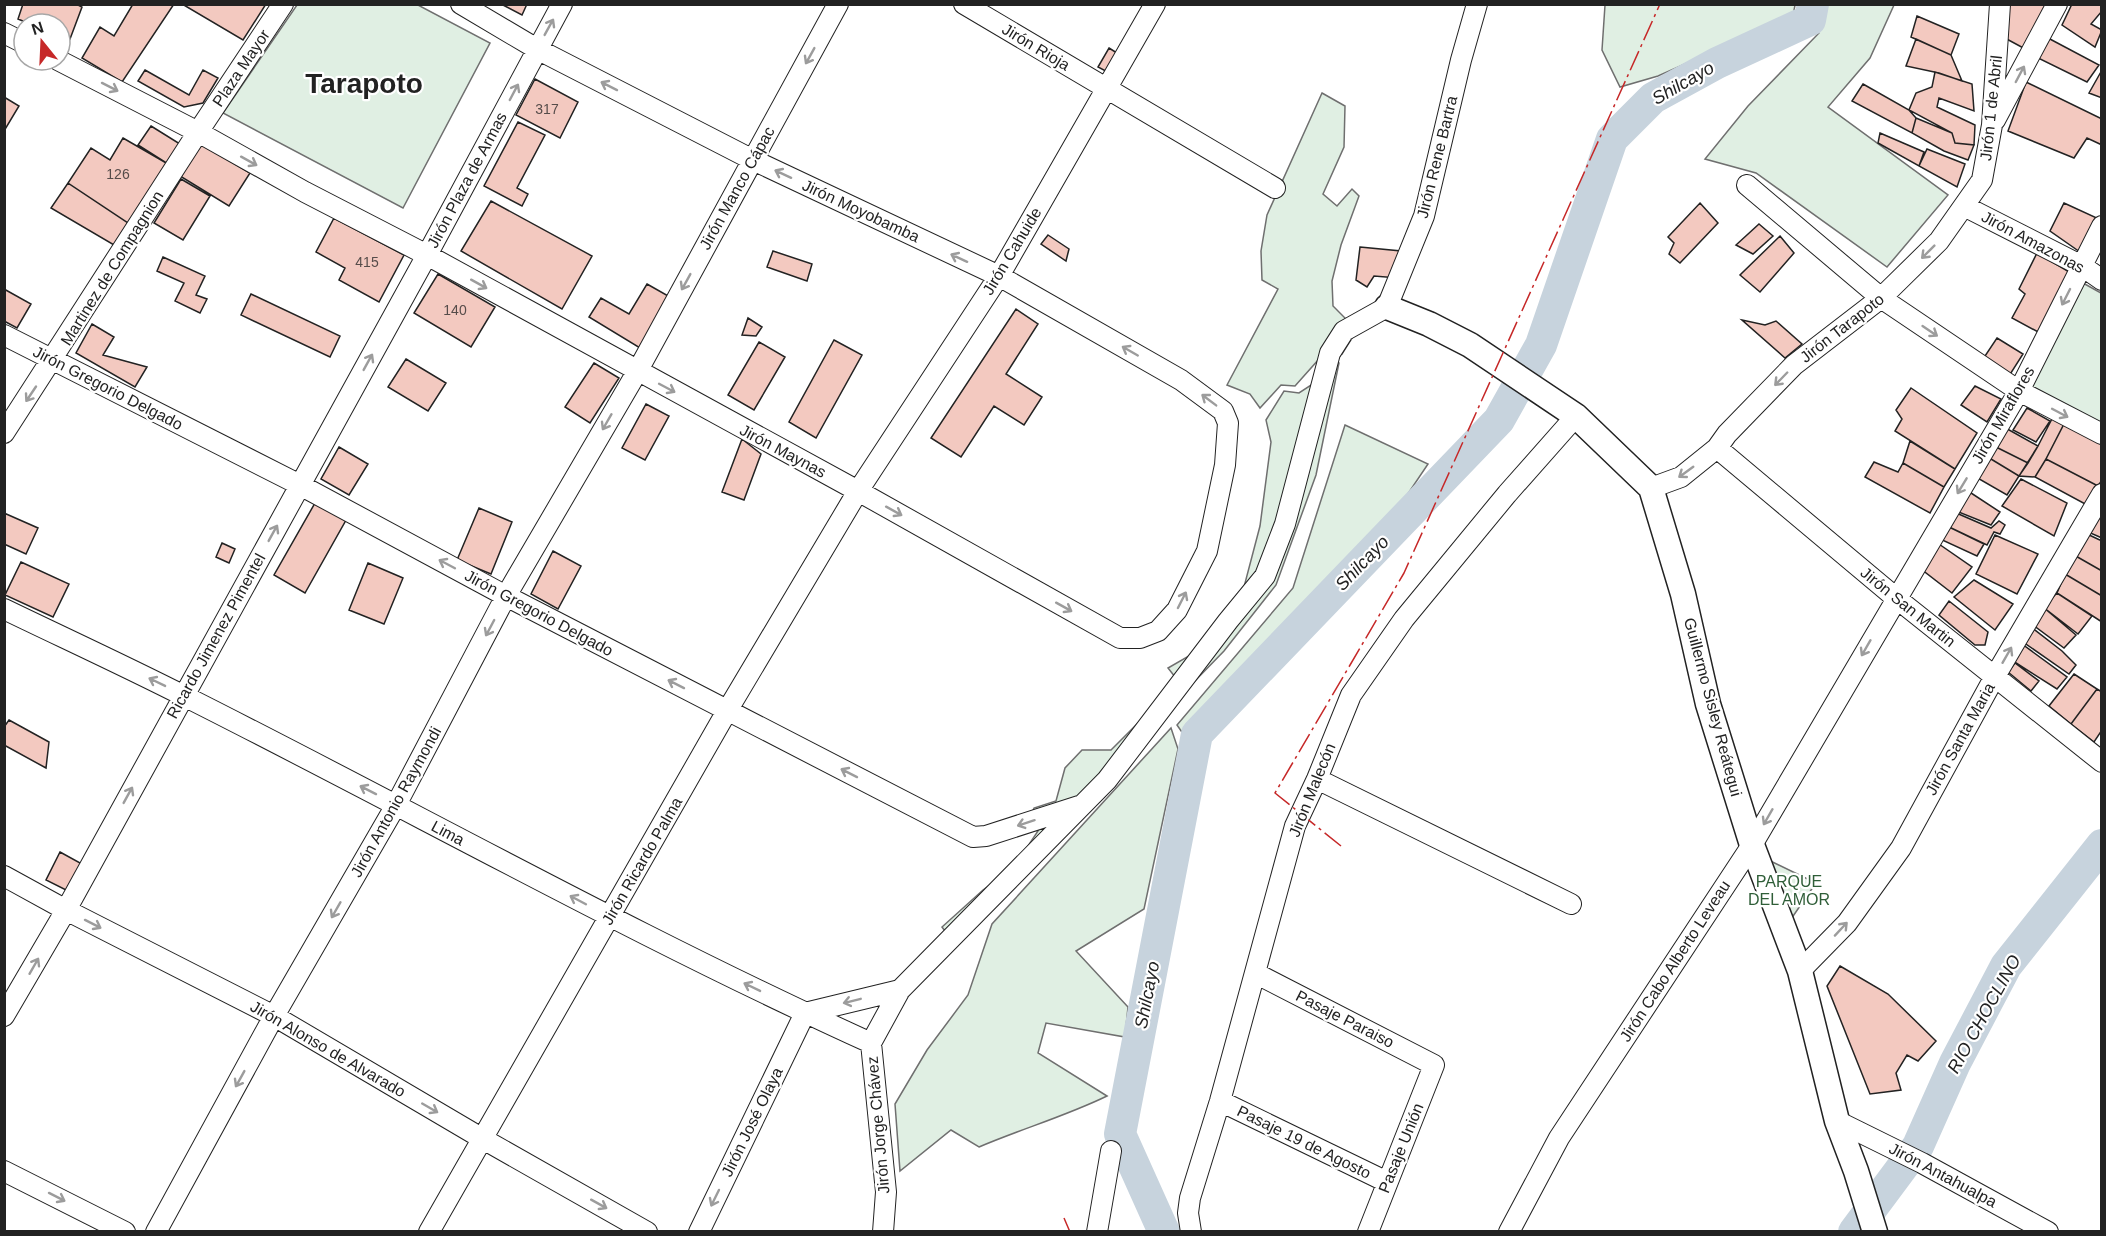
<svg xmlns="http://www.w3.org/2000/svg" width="2106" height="1236" font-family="Arial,sans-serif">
<rect width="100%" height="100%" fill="#fff"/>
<path fill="#e0efe3" stroke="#6f6f6f" stroke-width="1.5" d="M297 5H418L490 43 403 208 223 113Z
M1605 5V4L1795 5 1793 16 1658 76 1620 87 1602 50Z
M1822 5H1894L1870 58 1828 107 1948 195 1887 267 1756 173 1705 159 1748 106 1819 33Z
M1322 93 1345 106 1344 147 1323 194 1337 206 1352 189 1359 196 1341 245 1332 281 1333 306 1349 322 1352 338 1342 354 1328 349 1295 386 1281 385 1260 408 1250 394 1227 385 1278 289 1262 280 1261 251 1267 215Z
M2083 283 2101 293V430L2028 387Z
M1333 357 1339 363 1316 475 1276 585 1224 651 948 935 942 927 983 890 994 882 1022 855 1038 831 1026 827 1034 808 1056 801 1065 768 1082 750H1111L1179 682 1168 668 1189 656 1244 587 1260 526 1271 442 1266 420 1284 391 1299 393 1322 378Z
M1345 425 1428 464 1395 513 1252 661 1186 738 1177 725 1293 588Z
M1171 728 1178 749 1144 909 1076 951 1128 1007 1125 1037 1046 1023 1038 1053 1107 1096C1066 1116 1021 1129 979 1147L951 1130 900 1171 895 1104 927 1050 968 995 992 924Z
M1758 855 1816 883 1782 932Z"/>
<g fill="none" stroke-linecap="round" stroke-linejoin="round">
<path stroke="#c7d3dd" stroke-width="32" d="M1164 1232 1120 1134 1197 734 1499 420 1541 345 1612 139 1653 98 1717 63 1810 20 1813 4
M1854 1232 1918 1146 1955 1063 2006 966 2102 845"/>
</g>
<path fill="#f3c9c0" stroke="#222" stroke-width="1.5" d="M23 4H76L82 7 70 39 60 35V24H30L18 19Z
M133 4H174L122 82 82 58 100 27 114 36Z
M182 4H266L243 40Z
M501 4H527L522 15Z
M2010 4H2052L2027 50 2003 37Z
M2072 4H2102V11L2091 24 2102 30 2095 47 2062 25Z
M1917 16 1959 34 1951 55 1911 37Z
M2048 38 2099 65 2087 82 2036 57Z
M1916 39 1951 55 1962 81 1939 73 1906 66Z
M1109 48 1125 58 1115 76 1098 67Z
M145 70 189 95 203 70 218 78 203 103 184 107 138 81Z
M2102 70V98L2089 93Z
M1935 72 1972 84 1974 111 1939 98 1937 107 1975 125 1974 145 1955 143 1952 133 1909 110 1916 93 1932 87Z
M535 79 578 102 560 138 516 115Z
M2026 82 2102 119V145L2087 138 2074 158 2008 131Z
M1863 84 1909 110 1916 118 1912 133 1852 101Z
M4 97 19 106 4 131Z
M1916 118 1952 133 1955 143 1974 145 1968 160 1944 151 1912 133Z
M518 122 545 135 517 188 528 194 522 206 484 186Z
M151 126 180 144 168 164 138 145Z
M1880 133 1924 152 1919 166 1878 143Z
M123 138 168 164 128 223 68 183 91 148 110 160Z
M200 143 250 173 229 206 180 176Z
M1927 149 1965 164 1957 187 1919 166Z
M181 179 210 196 183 240 154 223Z
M68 183 128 223 114 245 51 208Z
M491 201 592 256 562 309 461 251Z
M1700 203 1718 223 1680 263 1669 254 1674 243 1668 237Z
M2064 203 2099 219 2080 252 2050 231Z
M334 218 404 255 379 302 339 280 345 268 316 252Z
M1759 224 1773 236 1753 254 1736 245Z
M1048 235 1069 249 1066 261 1041 244Z
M1780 236 1794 253 1760 292 1740 275Z
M1360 247 1401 251 1398 278 1374 276 1367 287 1356 280Z
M773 251 812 264 807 281 767 267Z
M2037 253 2071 273 2040 333 2012 318 2025 294 2019 289Z
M163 257 205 276 196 295 207 299 200 313 175 301 184 283 157 271Z
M438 274 495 307 471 347 414 313Z
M647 284 670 297 640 348 589 317 601 298 629 314Z
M4 289 31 304 17 328 4 321Z
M251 294 340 336 330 357 241 315Z
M1016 309 1038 324 1006 374 1042 397 1024 425 994 406 961 457 931 438Z
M748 318 762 327 756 336 742 335Z
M1742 320 1765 325 1776 321 1802 344 1785 358Z
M92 324 114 337 103 355 147 367 135 387 76 353Z
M1997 338 2023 354 2009 376 1983 359Z
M834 340 862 355 816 438 789 422Z
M759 342 785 357 754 410 728 395Z
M406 359 446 383 428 411 388 387Z
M594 363 619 378 590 423 565 407Z
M1975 386 2001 399 1987 422 1961 405Z
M1911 388 1977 433 1955 469 1895 431 1902 419 1896 410Z
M646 404 669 416 645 460 622 448Z
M2027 408 2050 421 2036 442 2013 430Z
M2055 413 2066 420 2046 459 2035 477 2019 476 2038 446Z
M2066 420 2102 439V480L2098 486 2046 459Z
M2002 426 2038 446 2028 463 1992 445Z
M742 439 761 454 744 500 722 492Z
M1910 441 1955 469 1944 487 1903 463Z
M1992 445 2028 463 2019 476 1986 456Z
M339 447 368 464 349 495 321 479Z
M1986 456 2019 476 2007 495 1974 476Z
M2046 459 2098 486 2087 505 2035 477Z
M1874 462 1898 472 1903 463 1944 487 1930 513 1865 477Z
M2021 479 2067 503 2054 536 2002 506Z
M1968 491 2000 512 1991 525 1956 511Z
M319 496 350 513 305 593 274 575Z
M479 508 512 522 491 574 457 560Z
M1954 512 1991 528 1999 521 2005 525 2000 534 1994 532 1987 545 1947 526Z
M4 513 38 528 26 554 4 544Z
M2098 513 2102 515V538L2088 532Z
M1947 526 1984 544 1977 556 1940 539Z
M2087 534 2102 541V571L2074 555Z
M1995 535 2038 554 2017 594 1976 574Z
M1936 542 1972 567 1952 593 1921 569Z
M222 543 235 549 229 563 216 557Z
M553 551 581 566 558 609 531 594Z
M2074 555 2102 571V596L2065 574Z
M21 562 69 584 53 617 5 595Z
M368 563 403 578 384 624 349 610Z
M2065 574 2102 596V622L2057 593Z
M1974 580 2013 604 1995 630 1954 597Z
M2057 593 2092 616 2078 634 2043 607Z
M1949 601 1988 632 1985 645H1975L1939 615Z
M2043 607 2076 635 2064 648 2033 625Z
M2031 627 2062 651 2076 665 2069 674 2023 642Z
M2022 644 2067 677 2057 689 2013 661Z
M2015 663 2039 681 2031 691 2008 672Z
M2074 674 2097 689 2071 724 2049 706Z
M2097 689 2102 692V730L2094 742 2071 724Z
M9 720 49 742 46 768 4 745V727Z
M60 852 82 864 68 891 46 880Z
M1840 966 1888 994 1936 1041 1918 1061 1907 1055 1896 1073 1901 1090 1870 1094 1827 986Z"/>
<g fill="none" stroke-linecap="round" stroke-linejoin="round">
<defs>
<path id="minor" d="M964 4 1275 188
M4 33 24 43
M58 60 198 132 305 192 427 255 858 491 1120 638H1140L1158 631 1177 610 1207 551 1225 465 1228 423 1223 411 1181 380 999 276 753 160 537 49 461 4
M1995 120 2057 4
M1747 185 1881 298 2019 391 2102 434
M1964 206 2082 266 2102 280
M4 335 300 485 506 596 973 837 986 836 1079 806
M4 433 198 132 283 4
M1717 448 1896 598 2102 762
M1651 488 1681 477 1717 448 1727 434 1794 365 1881 298 1939 241 1982 180 1992 125 2000 4
M4 609C64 638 125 666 184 696 413 811 637 937 871 1043
M1317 779 1571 904
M4 876 66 910 274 1016 483 1139 647 1232
M1800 971 1847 923 1901 848 1994 678 2102 494
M1255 973 1434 1065 1368 1232
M805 1013 900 990
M4 1016 66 910 427 255 562 4
M1220 1101 1387 1182
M1837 1121 1922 1163 2048 1232
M4 1171 125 1232
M156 1232 274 1016 396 805 506 596 637 372 838 4
M429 1232 727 711 858 491 999 276 1155 4
M699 1232 805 1013
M883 1232 886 1192 871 1043 900 990 1107 780 1228 621 1265 576 1285 524 1330 353 1344 331 1387 307 1424 216 1461 60 1477 4
M1097 1232 1111 1151
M1191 1232 1188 1213 1190 1198 1220 1101 1295 826 1317 779 1351 695 1404 619 1507 494 1576 416
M1509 1232 1559 1138 1752 845 2019 391 2102 226"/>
<path id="major" d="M1387 307 1429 324 1470 345 1576 416 1651 488 1683 594 1708 704 1752 845 1800 971 1837 1121 1856 1171 1875 1232"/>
</defs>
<use href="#minor" stroke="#222" stroke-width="22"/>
<use href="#major" stroke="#222" stroke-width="27"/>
<use href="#minor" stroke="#fff" stroke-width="20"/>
<use href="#major" stroke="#fff" stroke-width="24"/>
<path stroke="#c62828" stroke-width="1.5" stroke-dasharray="21 4.5 3 4.5" stroke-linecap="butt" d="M1341 846 1275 793 1404 573 1660 4
M1064 1218 1070 1232"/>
</g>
<defs><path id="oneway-shaft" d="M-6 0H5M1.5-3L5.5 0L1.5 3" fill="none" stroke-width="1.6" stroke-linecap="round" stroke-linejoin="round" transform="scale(1.5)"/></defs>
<g stroke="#9c9c9c">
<use href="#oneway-shaft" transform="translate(549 27) rotate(-61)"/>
<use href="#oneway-shaft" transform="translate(810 56) rotate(119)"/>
<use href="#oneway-shaft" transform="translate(2020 74) rotate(-62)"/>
<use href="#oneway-shaft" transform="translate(609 86) rotate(-153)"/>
<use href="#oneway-shaft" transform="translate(110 87) rotate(27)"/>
<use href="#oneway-shaft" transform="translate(514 92) rotate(-62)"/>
<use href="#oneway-shaft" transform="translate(249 161) rotate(29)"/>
<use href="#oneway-shaft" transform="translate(783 174) rotate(-155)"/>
<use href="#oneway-shaft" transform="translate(1928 252) rotate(135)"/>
<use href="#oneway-shaft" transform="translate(959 258) rotate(-155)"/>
<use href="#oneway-shaft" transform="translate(686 282) rotate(119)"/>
<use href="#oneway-shaft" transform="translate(479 284) rotate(29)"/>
<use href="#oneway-shaft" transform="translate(2066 297) rotate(117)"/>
<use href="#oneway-shaft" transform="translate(1930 331) rotate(34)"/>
<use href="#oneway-shaft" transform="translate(1130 351) rotate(-150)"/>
<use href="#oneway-shaft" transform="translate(368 362) rotate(-61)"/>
<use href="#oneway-shaft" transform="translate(1781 379) rotate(134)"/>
<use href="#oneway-shaft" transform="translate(667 388) rotate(28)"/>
<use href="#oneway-shaft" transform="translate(31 394) rotate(124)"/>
<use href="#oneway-shaft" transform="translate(1209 400) rotate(-143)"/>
<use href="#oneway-shaft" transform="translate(2060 413) rotate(28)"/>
<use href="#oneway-shaft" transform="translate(607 422) rotate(120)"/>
<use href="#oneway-shaft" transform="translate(1686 472) rotate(144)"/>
<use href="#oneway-shaft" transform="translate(1962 486) rotate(121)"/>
<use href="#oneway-shaft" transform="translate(894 511) rotate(29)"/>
<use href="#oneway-shaft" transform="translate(273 533) rotate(-61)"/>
<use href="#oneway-shaft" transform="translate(447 564) rotate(-152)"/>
<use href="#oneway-shaft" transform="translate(1182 600) rotate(-63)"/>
<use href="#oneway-shaft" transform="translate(1064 607) rotate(29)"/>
<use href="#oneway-shaft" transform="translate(490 628) rotate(118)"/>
<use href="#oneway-shaft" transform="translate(1866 648) rotate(120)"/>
<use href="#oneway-shaft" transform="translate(2007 655) rotate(-60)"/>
<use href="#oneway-shaft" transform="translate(157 682) rotate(-154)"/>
<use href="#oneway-shaft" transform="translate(676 684) rotate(-153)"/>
<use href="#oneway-shaft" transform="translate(849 773) rotate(-153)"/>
<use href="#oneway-shaft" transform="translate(368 790) rotate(-153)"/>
<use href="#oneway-shaft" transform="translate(128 795) rotate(-61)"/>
<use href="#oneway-shaft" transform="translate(1768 817) rotate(120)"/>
<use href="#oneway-shaft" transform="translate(1026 823) rotate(162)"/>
<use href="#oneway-shaft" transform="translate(578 900) rotate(-152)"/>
<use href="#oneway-shaft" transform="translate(336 910) rotate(120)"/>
<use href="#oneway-shaft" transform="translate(93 924) rotate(27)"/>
<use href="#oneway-shaft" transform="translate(1841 929) rotate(-47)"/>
<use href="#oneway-shaft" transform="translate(34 966) rotate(-60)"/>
<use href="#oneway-shaft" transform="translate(752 987) rotate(-154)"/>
<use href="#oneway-shaft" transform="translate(852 1001) rotate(166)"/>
<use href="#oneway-shaft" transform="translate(240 1079) rotate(119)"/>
<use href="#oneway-shaft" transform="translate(430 1108) rotate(30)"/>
<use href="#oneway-shaft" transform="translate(57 1197) rotate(27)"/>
<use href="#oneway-shaft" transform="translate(715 1198) rotate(116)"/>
<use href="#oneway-shaft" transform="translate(599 1204) rotate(29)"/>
</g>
<g text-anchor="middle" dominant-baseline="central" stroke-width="4.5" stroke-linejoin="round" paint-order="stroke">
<g font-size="14" fill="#564c4a">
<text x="547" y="109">317</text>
<text x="118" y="174">126</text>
<text x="367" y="262">415</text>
<text x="455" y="310">140</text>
</g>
<g font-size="16" fill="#222" stroke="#fff">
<text transform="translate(1036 47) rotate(31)">Jirón Rioja</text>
<text transform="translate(241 68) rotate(-56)">Plaza Mayor</text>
<text transform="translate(1991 108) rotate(-84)">Jirón 1 de Abril</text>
<text transform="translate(1437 157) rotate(-76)">Jirón Rene Bartra</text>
<text transform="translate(467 180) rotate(-62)">Jirón Plaza de Armas</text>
<text transform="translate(737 188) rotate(-61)">Jirón Manco Cápac</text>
<text transform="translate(861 211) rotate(25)">Jirón Moyobamba</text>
<text transform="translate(2033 242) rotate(28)">Jirón Amazonas</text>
<text transform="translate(1012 251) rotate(-59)">Jirón Cahuide</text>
<text transform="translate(112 268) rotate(-58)">Martinez de Compagnion</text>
<text transform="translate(1842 328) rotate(-38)">Jirón Tarapoto</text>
<text transform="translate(108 388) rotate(27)">Jirón Gregorio Delgado</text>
<text transform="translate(2003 415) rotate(-60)">Jirón Miraflores</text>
<text transform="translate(783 451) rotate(28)">Jirón Maynas</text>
<text transform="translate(1908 607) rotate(39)">Jirón San Martin</text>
<text transform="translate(539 613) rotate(28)">Jirón Gregorio Delgado</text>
<text transform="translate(216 636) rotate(-61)">Ricardo Jimenez Pimentel</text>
<text transform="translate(1713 707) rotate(75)">Guillermo Sisley Reátegui</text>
<text transform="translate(1960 739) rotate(-61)">Jirón Santa Maria</text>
<text transform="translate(1312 790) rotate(-68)">Jirón Malecón</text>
<text transform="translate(396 802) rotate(-61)">Jirón Antonio Raymondi</text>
<text transform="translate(448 833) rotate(28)">Lima</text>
<text transform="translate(642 861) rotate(-60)">Jirón Ricardo Palma</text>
<text transform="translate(1675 961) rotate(-57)">Jirón Cabo Alberto Leveau</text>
<text transform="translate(1345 1019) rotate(27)">Pasaje Paraiso</text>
<text transform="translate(328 1049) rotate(30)">Jirón Alonso de Alvarado</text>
<text transform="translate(752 1122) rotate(-64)">Jirón José Olaya</text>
<text transform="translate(878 1125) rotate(-95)">Jirón Jorge Chávez</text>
<text transform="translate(1304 1142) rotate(26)">Pasaje 19 de Agosto</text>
<text transform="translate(1401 1148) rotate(-68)">Pasaje Unión</text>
<text transform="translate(1943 1175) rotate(28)">Jirón Antahualpa</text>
</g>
<g font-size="16" fill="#2f5e38" stroke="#fff">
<text x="1789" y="881">PARQUE<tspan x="1789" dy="18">DEL AMOR</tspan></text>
</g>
<g font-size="18" font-style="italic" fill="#222" stroke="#fff">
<text transform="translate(1683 83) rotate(-30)">Shilcayo</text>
<text transform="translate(1362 563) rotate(-46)">Shilcayo</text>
<text transform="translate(1147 995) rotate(-79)">Shilcayo</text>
<text transform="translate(1984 1014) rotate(-61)">RIO CHOCLINO</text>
</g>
<g font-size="28" font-weight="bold" fill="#222" stroke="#fff">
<text x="364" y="83">Tarapoto</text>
</g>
</g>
<rect width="2106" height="1236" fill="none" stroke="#222222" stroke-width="12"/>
<g transform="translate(42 42) rotate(342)"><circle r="28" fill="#ffffff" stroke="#a7a7a7" stroke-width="1.5"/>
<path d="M0-4.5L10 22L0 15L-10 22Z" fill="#c62828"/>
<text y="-9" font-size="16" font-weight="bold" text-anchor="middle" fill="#222222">N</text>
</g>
</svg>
